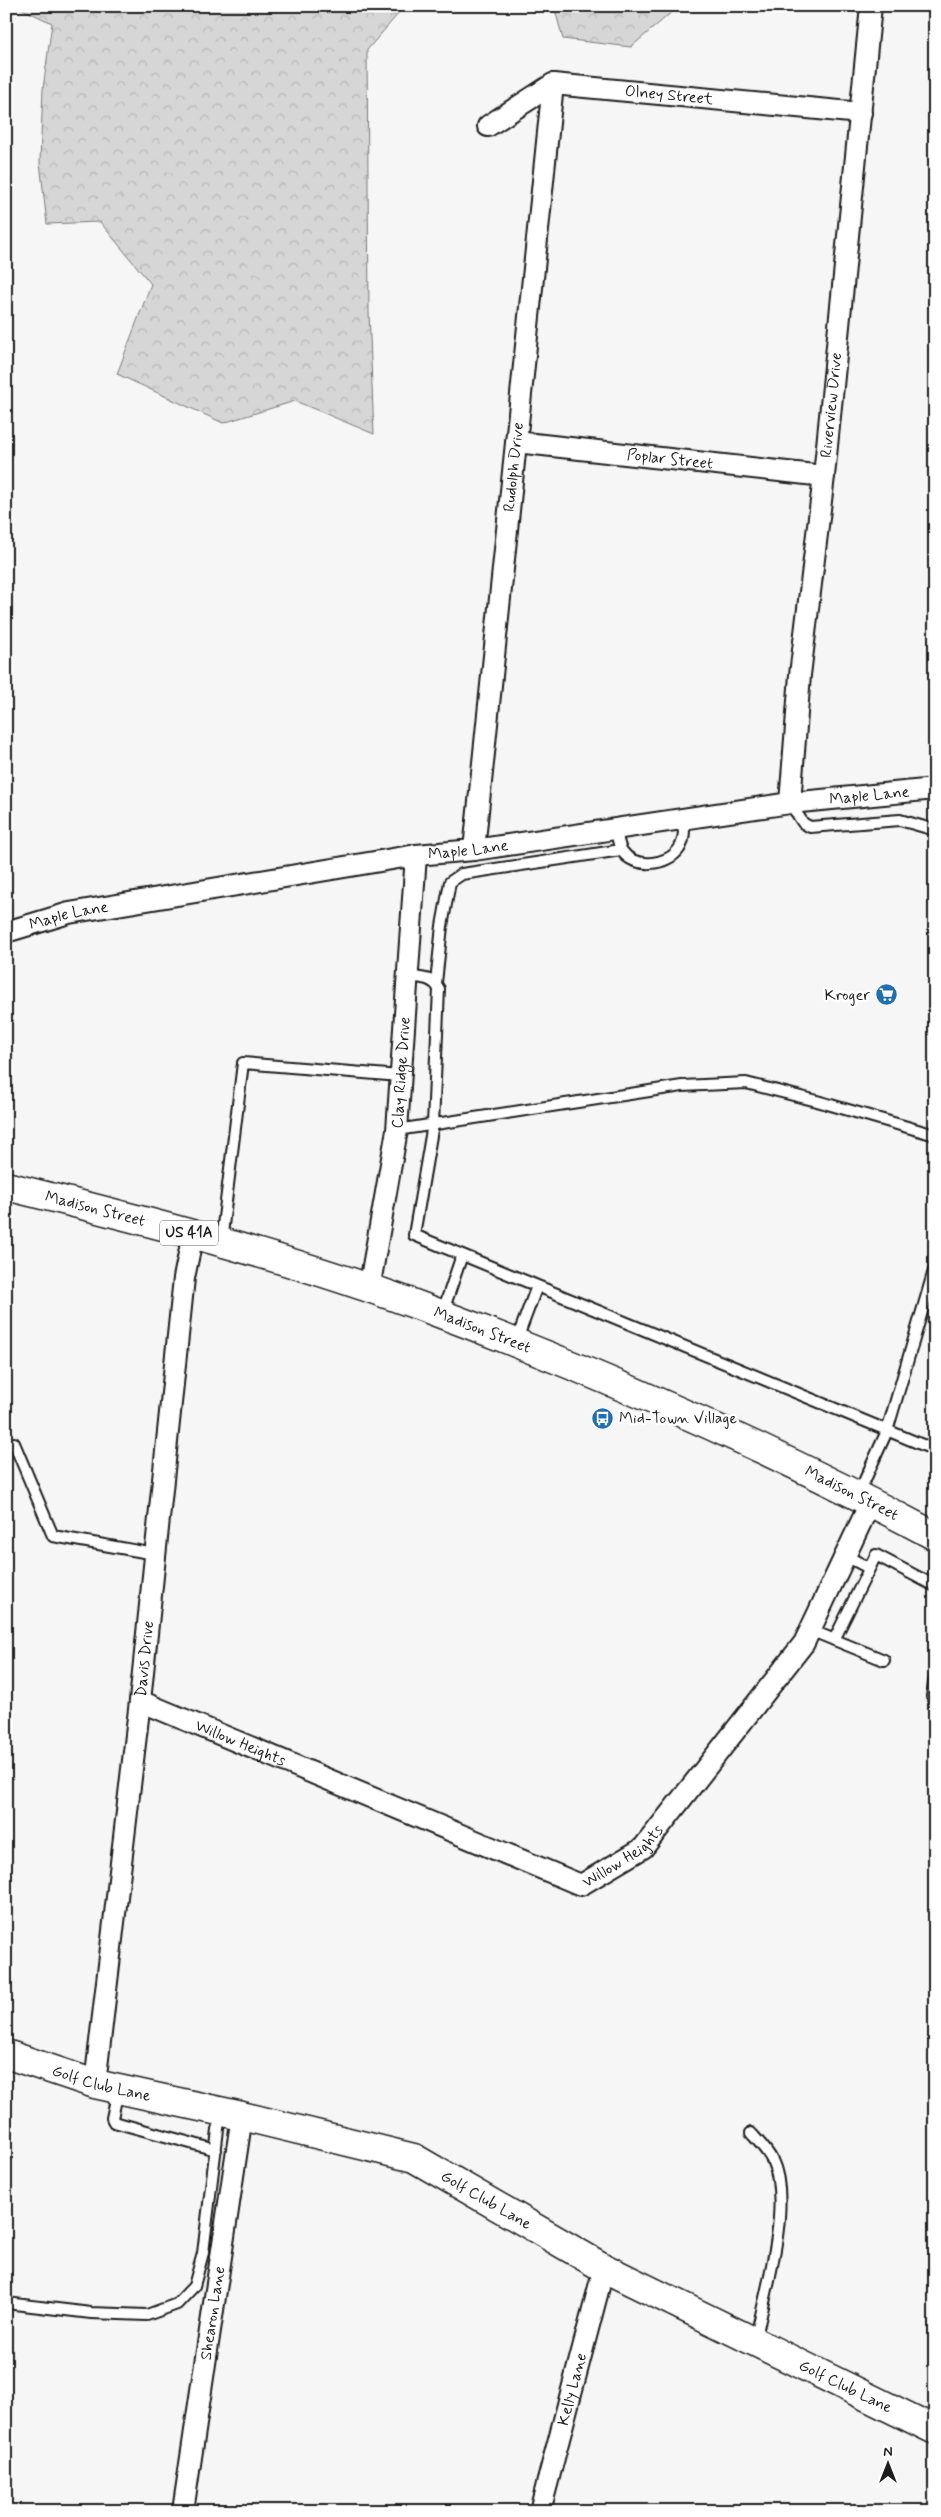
<svg xmlns="http://www.w3.org/2000/svg" width="941" height="2517" font-family="Mynerve,sans-serif">
<defs>
<pattern id="forest-crowns" width="20" height="18" patternUnits="userSpaceOnUse" patternTransform="scale(1.25)"><rect width="20" height="18" fill="#d6d6d6"/><path d="M2 6a3 3 0 1 1 6 0M12 15a3 3 0 1 1 6 0" fill="none" stroke="#b7b7b7"/></pattern>
</defs>
<rect width="100%" height="100%" fill="#f6f6f6"/>
<filter id="ink" filterUnits="userSpaceOnUse"><feTurbulence type="fractalNoise" baseFrequency=".02" numOctaves="2"/><feDisplacementMap in="SourceGraphic" scale="10" xChannelSelector="R" yChannelSelector="G"/><feConvolveMatrix kernelMatrix="1 2 1 2 8 2 1 2 1" color-interpolation-filters="sRGB"/></filter>
<g filter="url(#ink)">
<path fill="url(#forest-crowns)" stroke="#797979" d="M16 6H405L367 50 369 312 374 434 295 401 223 423 117 374 151 284 100 222 47 224 40 162 43 89 52 23Z
M554 6H679L631 47 563 39Z"/>
<g fill="none" stroke-linecap="round" stroke-linejoin="round">
<defs>
<path id="lane" d="M790 803 803 823 810 827 900 820 935 830
M616 829C617 835 618 845 622 851 634 869 667 866 679 849 685 840 684 829 684 819
M407 976C420 978 433 977 439 989L433 1124 414 1235 935 1450
M436 983 442 926 450 882 462 874 621 850
M397 1130 682 1086 746 1083 817 1101 935 1135
M221 1242 243 1063 400 1076
M442 1314 462 1255
M516 1342 537 1286
M14 1443 53 1536 155 1554
M858 1495 887 1431 935 1267
M846 1556 869 1568
M810 1630 884 1660
M834 1640 876 1555 935 1586
M935 1677 932 1696 935 1697
M118 2090 112 2118 114 2122 216 2150
M751 2133C758 2141 767 2150 772 2160 793 2203 765 2294 755 2341
M6 2303 91 2313 147 2315 177 2304 194 2286 203 2253 220 2113"/>
<g id="street">
<path id="s1" d="M488 126 553 84 861 113"/>
<path id="s2" d="M516 442 824 476"/>
<path id="s3" d="M790 803 800 675 824 476 871 6"/>
<path id="s4" d="M474 850 553 84"/>
<path id="s5" d="M6 932 69 913 416 855 474 850 790 803 935 789"/>
<path id="s6" d="M369 1289 397 1130 416 855"/>
<path id="s7" d="M140 1701 581 1885 643 1848 804 1643 871 1501"/>
<path id="s8" d="M95 2084 140 1701 184 1278 193 1234"/>
<path id="s9" d="M183 2511 242 2116"/>
<path id="s10" d="M540 2511 604 2268"/>
</g>
<g id="secondary">
<path id="s11" d="M6 2054 95 2084 242 2116 414 2158 604 2268 935 2430"/>
</g>
<g id="primary">
<path id="s12" d="M6 1186C148 1221 291 1258 428 1309 602 1374 771 1448 935 1536"/>
</g>
</defs>
<use href="#lane" stroke="#1c1c1c" stroke-width="14"/>
<use href="#street" stroke="#1c1c1c" stroke-width="24"/>
<use href="#secondary" stroke="#1c1c1c" stroke-width="31"/>
<use href="#primary" stroke="#1c1c1c" stroke-width="31"/>
<use href="#lane" stroke="#fff" stroke-width="10"/>
<use href="#street" stroke="#fff" stroke-width="20"/>
<use href="#secondary" stroke="#fff" stroke-width="28"/>
<use href="#primary" stroke="#fff" stroke-width="28"/>
</g>
</g>
<defs>
<symbol id="supermarket-disc" viewBox="-11 -11 22 22"><circle r="9.5" fill="#1f6fb2" stroke="#fff"/><path d="M-6-5.5h2.5l.6 2H6L4.5 2H-2.5L-4.4-4H-6ZM-1.5 3.2a1.3 1.3 0 1 0 .1 0ZM3 3.2a1.3 1.3 0 1 0 .1 0Z" fill="#fff"/></symbol>
<symbol id="bus-disc" viewBox="-11 -11 22 22"><circle r="9.5" fill="#1f6fb2" stroke="#fff"/><path d="M-5-6H5V4H4V6H2V4H-2V6H-4V4H-5ZM-3.5-4V0h7V-4ZM-3.5 1.2v1.5H-2V1.2ZM2 1.2v1.5H3.5V1.2Z" fill="#fff"/></symbol>
</defs>
<g fill-rule="evenodd">
<use href="#supermarket-disc" x="874" y="982" width="25" height="25"/>
<use href="#bus-disc" x="590" y="1406" width="25" height="25"/>
</g>
<g text-anchor="middle" dominant-baseline="central" stroke-width="5" stroke-linejoin="round" paint-order="stroke">
<rect fill="#fff" stroke="#606060" stroke-width="1" x="160" y="1220.5" width="58" height="25" rx="4"/>
<g font-size="15" font-weight="bold" fill="#1c1c1c">
<text x="189" y="1233">US 41A</text>
</g>
<g font-size="16" fill="#1c1c1c" stroke="#fff">
<text stroke="none"><textPath href="#s1" startOffset="194">Olney Street</textPath></text>
<text stroke="none"><textPath href="#s3" startOffset="400">Riverview Drive</textPath></text>
<text stroke="none"><textPath href="#s2" startOffset="155">Poplar Street</textPath></text>
<text stroke="none"><textPath href="#s4" startOffset="385">Rudolph Drive</textPath></text>
<text stroke="none"><textPath href="#s5" startOffset="875">Maple Lane</textPath></text>
<text stroke="none"><textPath href="#s5" startOffset="470">Maple Lane</textPath></text>
<text stroke="none"><textPath href="#s5" startOffset="65">Maple Lane</textPath></text>
<text stroke="none"><textPath href="#s6" startOffset="219">Clay Ridge Drive</textPath></text>
<text stroke="none"><textPath href="#s12" startOffset="92">Madison Street</textPath></text>
<text stroke="none"><textPath href="#s12" startOffset="498">Madison Street</textPath></text>
<text stroke="none"><textPath href="#s12" startOffset="902">Madison Street</textPath></text>
<text stroke="none"><textPath href="#s8" startOffset="428">Davis Drive</textPath></text>
<text stroke="none"><textPath href="#s7" startOffset="109">Willow Heights</textPath></text>
<text stroke="none"><textPath href="#s7" startOffset="529">Willow Heights</textPath></text>
<text stroke="none"><textPath href="#s11" startOffset="100">Golf Club Lane</textPath></text>
<text stroke="none"><textPath href="#s11" startOffset="505">Golf Club Lane</textPath></text>
<text stroke="none"><textPath href="#s9" startOffset="200">Shearon Lane</textPath></text>
<text stroke="none"><textPath href="#s11" startOffset="910">Golf Club Lane</textPath></text>
<text stroke="none"><textPath href="#s10" startOffset="126">Kelly Lane</textPath></text>
</g>
<g font-size="16" fill="#1c1c1c" stroke="#fff" text-anchor="end">
<text x="870" y="995">Kroger</text>
<text x="619" y="1418" text-anchor="start">Mid-Town Village</text>
</g>
</g>
<rect width="941" height="2517" fill="none" stroke="#fff" stroke-width="25"/>
<rect x="12" y="12" width="916" height="2492" fill="none" stroke="#1c1c1c" stroke-width="2" filter="url(#ink)"/>
<g transform="translate(888 2464)" stroke="#ffffff" stroke-width="4" paint-order="stroke">
<path d="M0-4L9 19L0 12L-9 19Z" fill="#1c1c1c"/>
<text y="-8" font-size="14" font-weight="bold" text-anchor="middle" fill="#1c1c1c">N</text>
</g>
</svg>
